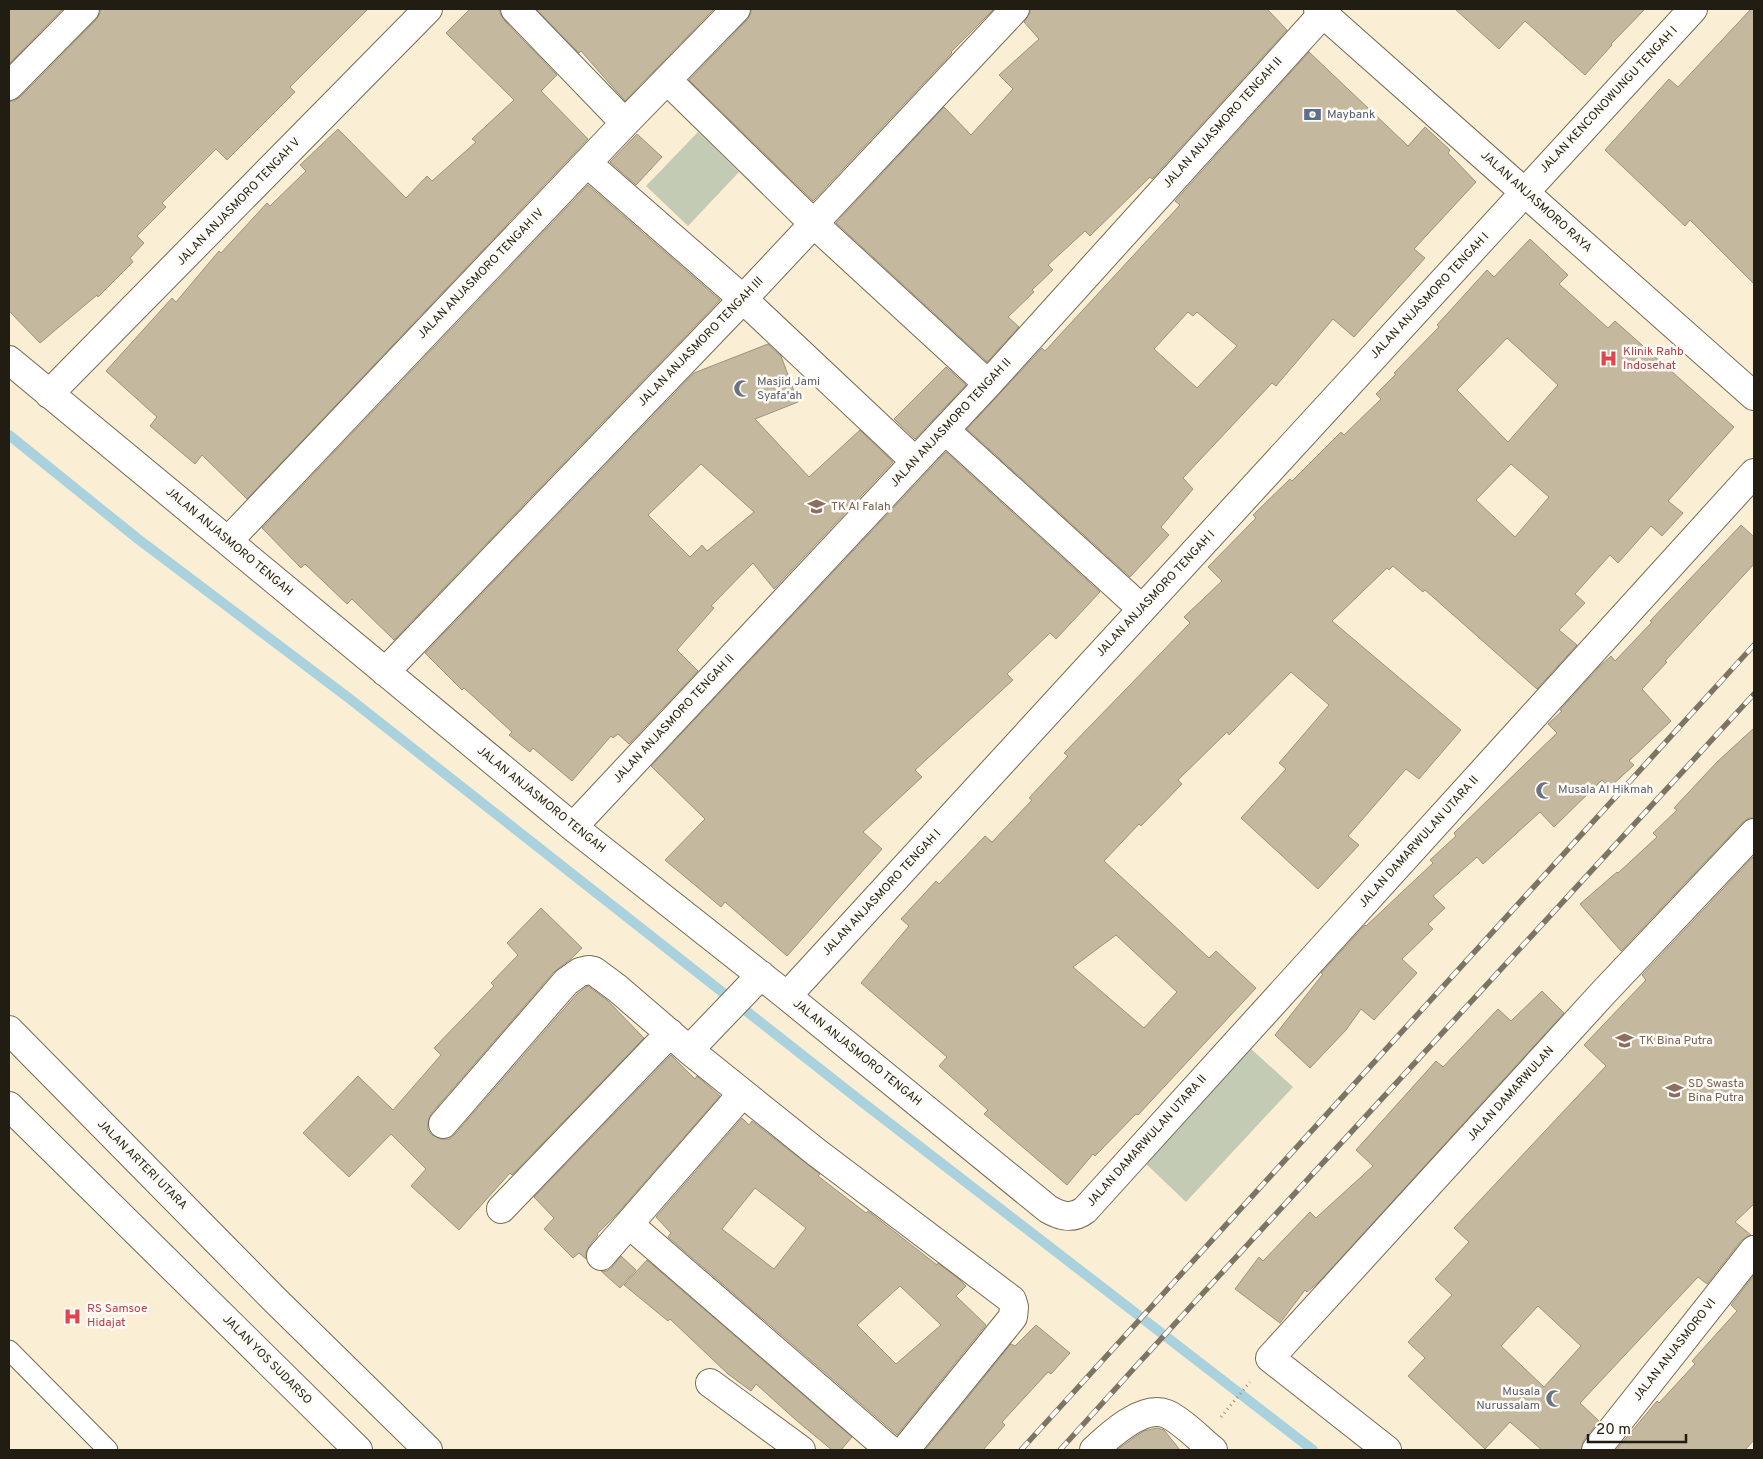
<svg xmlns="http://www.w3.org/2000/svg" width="1763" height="1459" font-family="Overpass,sans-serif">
<rect width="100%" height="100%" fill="#faeed4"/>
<path fill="#c3cbb4" d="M698 132 739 172 688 226 646 186Z
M1249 1047 1293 1087 1186 1202 1143 1161Z"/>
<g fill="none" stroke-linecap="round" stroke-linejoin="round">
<path stroke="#aad2de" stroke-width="10" d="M9 435 138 539 350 699 853 1095 1313 1450"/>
</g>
<path fill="#c4b89f" stroke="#9e927b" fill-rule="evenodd" d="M9 9H63L9 64Z
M100 9H368L290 87 295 92 227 160 216 149 162 203 166 207 137 236 144 243 130 258 133 262 98 297 97 295 40 343 9 311V101H14L20 97 96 20 100 13Z
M470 9H500V13L504 20 557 75 541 91 588 139 247 499 202 455 195 464 150 426 157 417 106 371 172 298 176 302 219 251 221 253 267 203 270 206 306 171 300 165 338 129 406 198 427 176 432 181 476 142 472 139 514 100 446 33Z
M536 9H714L625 101 581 51 579 53Z
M751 9H994L951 52 952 53 813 201 689 80 747 20 751 13Z
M1030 9H1267L1287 30 1152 179 1150 177 1090 236 1085 231 1048 265 1053 270 1032 290 1034 292 1008 317 1019 327 987 362 836 223 944 107 971 135 1013 89 999 75 1039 39 1024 22 1030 13Z
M1455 9H1645L1611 44 1612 45 1585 75 1525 21 1499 49Z
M1751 9H1754V284L1690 220 1685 226 1605 150 1669 79 1678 87Z
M1309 52 1408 146 1425 127 1450 150 1448 153 1476 182 1414 249 1425 258 1354 337 1333 319 1276 386 1272 383 1183 478 1193 489 1161 527 1169 535 1130 577 967 429 1042 348 1045 351 1180 205 1175 201ZM1188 312 1193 316 1197 312 1237 346 1197 388 1154 349Z
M637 134 662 157 636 185 610 162Z
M588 185 720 300 394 640 352 599 347 604 305 564 301 568 262 528Z
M1530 239 1568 275 1559 284 1608 328 1615 321 1734 427 1668 501 1683 513 1662 536 1651 526 1618 563 1610 555 1575 594 1585 603 1559 630 1577 645 1537 689 1425 590 1423 592 1393 566 1389 570 1387 568 1332 621 1461 730 1419 779 1406 769 1348 836 1359 845 1318 889 1241 818 1286 769 1279 763 1329 705 1291 672 1229 735 1227 732 1178 780 1182 784 1141 826 1139 824 1104 861 1209 958 1216 951 1256 988 1138 1115 1136 1114 1095 1156 1093 1154 1067 1185 984 1114 988 1110 939 1066 947 1057 861 983 909 926 901 919 936 881 939 884 985 836 992 842 1032 800 1029 798 1068 756 1064 753 1190 623 1184 617 1222 581 1208 567 1256 518 1253 515 1290 479 1292 481 1341 432 1344 435 1381 399 1376 394 1396 374 1394 373 1439 327 1437 325 1487 270 1494 277ZM1507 338 1558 385 1508 442 1457 390ZM1511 464 1549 497 1515 537 1476 500ZM1116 935 1177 992 1144 1028 1073 967Z
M768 344 781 356 798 402 755 419 809 477 860 430 893 462 774 589 753 563 711 606 714 608 677 650 698 671 629 744 618 734 613 738 611 736 572 781 533 748 530 752 509 735 512 732 464 688 462 690 425 653 694 373ZM701 464 754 512 707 551 702 545 690 557 648 515Z
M946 367 966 385 915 439 894 419Z
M946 452 1100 592 1056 639 1050 633 1007 674 1013 680 915 770 922 777 863 832 882 849 787 956 725 902 721 907 665 860 705 819 651 766Z
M1741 525 1754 537V564L1665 661 1667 662 1642 689 1671 721 1629 761 1634 765 1609 788 1602 780 1554 827 1540 812 1483 864 1477 857 1433 896 1445 908 1428 924 1433 929 1402 959 1417 973 1374 1020 1361 1009 1346 1030 1310 1068 1275 1035 1323 974 1321 973 1365 925 1366 926 1433 863 1430 860 1456 836 1454 833 1557 733 1548 724 1562 711 1560 710 1600 666 1611 656 1615 661 1652 622 1650 621Z
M1754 728V818H1749L1743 822 1621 951 1580 904 1617 872 1618 873 1657 837 1653 833 1677 810 1674 808 1717 762Z
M1754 856V1204L1735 1222 1751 1235 1742 1240 1707 1284 1698 1277 1580 1403 1599 1421 1584 1440 1581 1450H1542L1510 1422 1485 1449 1408 1376 1425 1358 1408 1342 1452 1295 1435 1279 1469 1242 1454 1228 1606 1066 1584 1045 1646 980 1642 975ZM1538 1306 1581 1346 1544 1387 1501 1346Z
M541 908 582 948 571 959 554 972 431 1114 428 1122V1130L432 1135 441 1139H449L455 1134 577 994 586 987 588 986 607 1000 644 1038 512 1175 510 1173 459 1230 411 1186 426 1169 391 1134 349 1177 303 1133 358 1076 393 1110 441 1055 434 1048 494 986 491 983 518 955 507 943Z
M1542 991 1564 1013 1319 1282 1307 1292 1305 1290 1280 1323 1235 1289 1259 1257 1263 1261 1310 1212 1316 1218 1373 1166 1356 1150 1436 1061 1443 1067 1498 1009 1511 1021Z
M671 1055 695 1079 697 1076 720 1096 617 1214 597 1234 598 1235 589 1246 586 1253V1259L579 1253 573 1258 544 1229 554 1218 534 1197Z
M742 1118 749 1125 752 1121 820 1174 818 1176 866 1213 868 1211 937 1265 938 1263 959 1279 966 1286 956 1296 986 1325 897 1435 668 1237 671 1233 656 1217ZM755 1188 806 1228 774 1269 722 1229ZM900 1286 941 1325 896 1364 857 1325Z
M621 1256 636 1270 620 1288 601 1271H607L612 1267Z
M647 1260 852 1437 841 1450H832L797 1421 756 1384 751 1391 728 1374 670 1319 668 1321 624 1285Z
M1754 1275V1440L1745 1450H1616L1657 1401 1659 1403 1695 1364 1692 1361 1737 1311 1731 1305Z
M1036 1325 1070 1353 1051 1374 1048 1372 1002 1422 1005 1425 983 1450H925L1011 1344 1015 1346Z
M1157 1428 1164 1430 1180 1450H1117L1136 1436 1144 1431Z"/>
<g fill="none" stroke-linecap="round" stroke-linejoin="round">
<defs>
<path id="lane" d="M9 1350 108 1450"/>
<path id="street" d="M515 9 625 123
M667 80 813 223 988 384
M9 86 85 9
M587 163 743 299 915 461
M9 360 573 827 787 996 1048 1209C1060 1216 1072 1220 1085 1210L1754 473
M49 394 428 9
M945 430 1142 609
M228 541 625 123 736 9
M385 672 743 299 1015 9
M573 827 988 384 1327 9
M787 996 1693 9
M689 1050 761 975
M443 1124 566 982 580 972 589 970 594 971 617 988 689 1050 816 1152 1012 1300 1014 1307 1013 1317 905 1450
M501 1209 670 1033
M630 1225 890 1450
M601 1256 742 1094
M710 1383 801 1450
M1094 1450C1110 1435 1143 1404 1167 1414 1184 1422 1199 1439 1213 1450
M1387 1450 1270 1358 1603 993 1754 833
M1596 1450 1754 1250"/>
<path id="secondary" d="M1318 9 1754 396"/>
<path id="highway" d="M9 1030 275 1300 428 1450
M9 1106 358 1450"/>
</defs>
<use href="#lane" stroke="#756a54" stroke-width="21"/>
<use href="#street" stroke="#756a54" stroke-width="30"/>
<use href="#secondary" stroke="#756a54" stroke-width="30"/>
<use href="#highway" stroke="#756a54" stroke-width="30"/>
<path stroke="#9b927f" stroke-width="3" stroke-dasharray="1 4" stroke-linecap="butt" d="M1221 1417 1250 1382"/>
<use href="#lane" stroke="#fff" stroke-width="19"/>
<use href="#street" stroke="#fff" stroke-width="28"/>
<use href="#secondary" stroke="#fff" stroke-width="28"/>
<use href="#highway" stroke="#fff" stroke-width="28"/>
<defs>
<path id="rail" d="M1021 1450 1754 645
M1060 1450 1137 1365 1754 694"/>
</defs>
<use href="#rail" stroke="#7c7564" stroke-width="5.5"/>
<use href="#rail" stroke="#fffcf7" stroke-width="4" stroke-dasharray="11" stroke-linecap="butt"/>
</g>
<defs>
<symbol id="bank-bare" viewBox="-9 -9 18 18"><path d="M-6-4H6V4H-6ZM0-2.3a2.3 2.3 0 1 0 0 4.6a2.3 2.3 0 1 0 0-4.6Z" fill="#5c6f8a" stroke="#fffcf7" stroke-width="2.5" paint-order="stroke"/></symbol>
<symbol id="hospital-bare" viewBox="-9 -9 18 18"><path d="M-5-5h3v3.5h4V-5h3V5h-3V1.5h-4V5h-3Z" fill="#e0444e" stroke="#fffcf7" stroke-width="2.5" paint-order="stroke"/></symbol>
<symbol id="mosque-bare" viewBox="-9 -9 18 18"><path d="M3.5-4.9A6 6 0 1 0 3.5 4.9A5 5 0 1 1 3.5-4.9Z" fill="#6b7280" stroke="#fffcf7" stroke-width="2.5" paint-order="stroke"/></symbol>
<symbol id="school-bare" viewBox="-9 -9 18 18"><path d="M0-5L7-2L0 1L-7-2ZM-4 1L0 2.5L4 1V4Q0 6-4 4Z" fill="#8d6e63" stroke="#fffcf7" stroke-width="2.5" paint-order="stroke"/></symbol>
</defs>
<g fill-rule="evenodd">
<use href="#bank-bare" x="1300" y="102" width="25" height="25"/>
<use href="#hospital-bare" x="1596" y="346" width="25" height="25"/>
<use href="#mosque-bare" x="730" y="376" width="25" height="25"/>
<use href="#school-bare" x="804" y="494" width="25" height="25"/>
<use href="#mosque-bare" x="1532" y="778" width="25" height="25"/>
<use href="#school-bare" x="1612" y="1028" width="25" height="25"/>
<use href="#school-bare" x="1662" y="1078" width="25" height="25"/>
<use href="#hospital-bare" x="60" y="1304" width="25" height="25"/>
<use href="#mosque-bare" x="1542" y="1386" width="25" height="25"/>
</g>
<g text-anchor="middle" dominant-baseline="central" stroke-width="5" stroke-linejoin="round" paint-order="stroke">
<g font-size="12" fill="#211d13" stroke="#fffcf7">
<text transform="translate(1609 100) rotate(-47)">JALAN KENCONOWUNGU TENGAH I</text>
<text transform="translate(1223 123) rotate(-48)">JALAN ANJASMORO TENGAH II</text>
<text transform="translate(239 202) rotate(-46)">JALAN ANJASMORO TENGAH V</text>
<text transform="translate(1536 202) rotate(42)">JALAN ANJASMORO RAYA</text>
<text transform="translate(481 274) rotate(-46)">JALAN ANJASMORO TENGAH IV</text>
<text transform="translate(1430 296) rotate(-47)">JALAN ANJASMORO TENGAH I</text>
<text transform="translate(701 342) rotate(-46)">JALAN ANJASMORO TENGAH III</text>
<text transform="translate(951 423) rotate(-47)">JALAN ANJASMORO TENGAH II</text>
<text transform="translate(229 542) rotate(40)">JALAN ANJASMORO TENGAH</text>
<text transform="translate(1156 594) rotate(-47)">JALAN ANJASMORO TENGAH I</text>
<text transform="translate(674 719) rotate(-47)">JALAN ANJASMORO TENGAH II</text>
<text transform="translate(541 800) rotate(39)">JALAN ANJASMORO TENGAH</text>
<text transform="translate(1419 842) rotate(-48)">JALAN DAMARWULAN UTARA II</text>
<text transform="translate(882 893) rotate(-47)">JALAN ANJASMORO TENGAH I</text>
<text transform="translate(857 1053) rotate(39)">JALAN ANJASMORO TENGAH</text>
<text transform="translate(1511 1094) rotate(-48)">JALAN DAMARWULAN</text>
<text transform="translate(1147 1141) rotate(-48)">JALAN DAMARWULAN UTARA II</text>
<text transform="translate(142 1165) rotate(45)">JALAN ARTERI UTARA</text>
<text transform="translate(1675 1350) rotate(-52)">JALAN ANJASMORO VI</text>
<text transform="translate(267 1360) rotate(45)">JALAN YOS SUDARSO</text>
</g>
<g font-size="12" fill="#4e5e75" stroke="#fffcf7" text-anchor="start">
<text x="1327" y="115">Maybank</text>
</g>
<g font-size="12" fill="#be3a42" stroke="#fffcf7" text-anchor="start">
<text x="1623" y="352">Klinik Rahb<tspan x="1623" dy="14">Indosehat</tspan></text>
<text x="87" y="1309">RS Samsoe<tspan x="87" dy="14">Hidajat</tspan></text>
</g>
<g font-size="12" fill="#5b616d" stroke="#fffcf7" text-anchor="start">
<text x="757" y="382">Masjid Jami<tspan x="757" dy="14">Syafa'ah</tspan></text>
<text x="1558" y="790">Musala Al Hikmah</text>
<text x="1540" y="1392" text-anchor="end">Musala<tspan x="1540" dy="14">Nurussalam</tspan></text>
</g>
<g font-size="12" fill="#785e54" stroke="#fffcf7" text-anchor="start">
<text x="831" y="507">TK Al Falah</text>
<text x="1639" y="1041">TK Bina Putra</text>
<text x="1688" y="1084">SD Swasta<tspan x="1688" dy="14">Bina Putra</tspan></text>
</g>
</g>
<rect width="1763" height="1459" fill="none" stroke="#211d13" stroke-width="20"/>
<path d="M1588 1434v8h98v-8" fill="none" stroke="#211d13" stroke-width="2.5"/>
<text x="1596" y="1434" font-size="15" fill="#211d13" stroke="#fffcf7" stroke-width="4" paint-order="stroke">20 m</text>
</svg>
